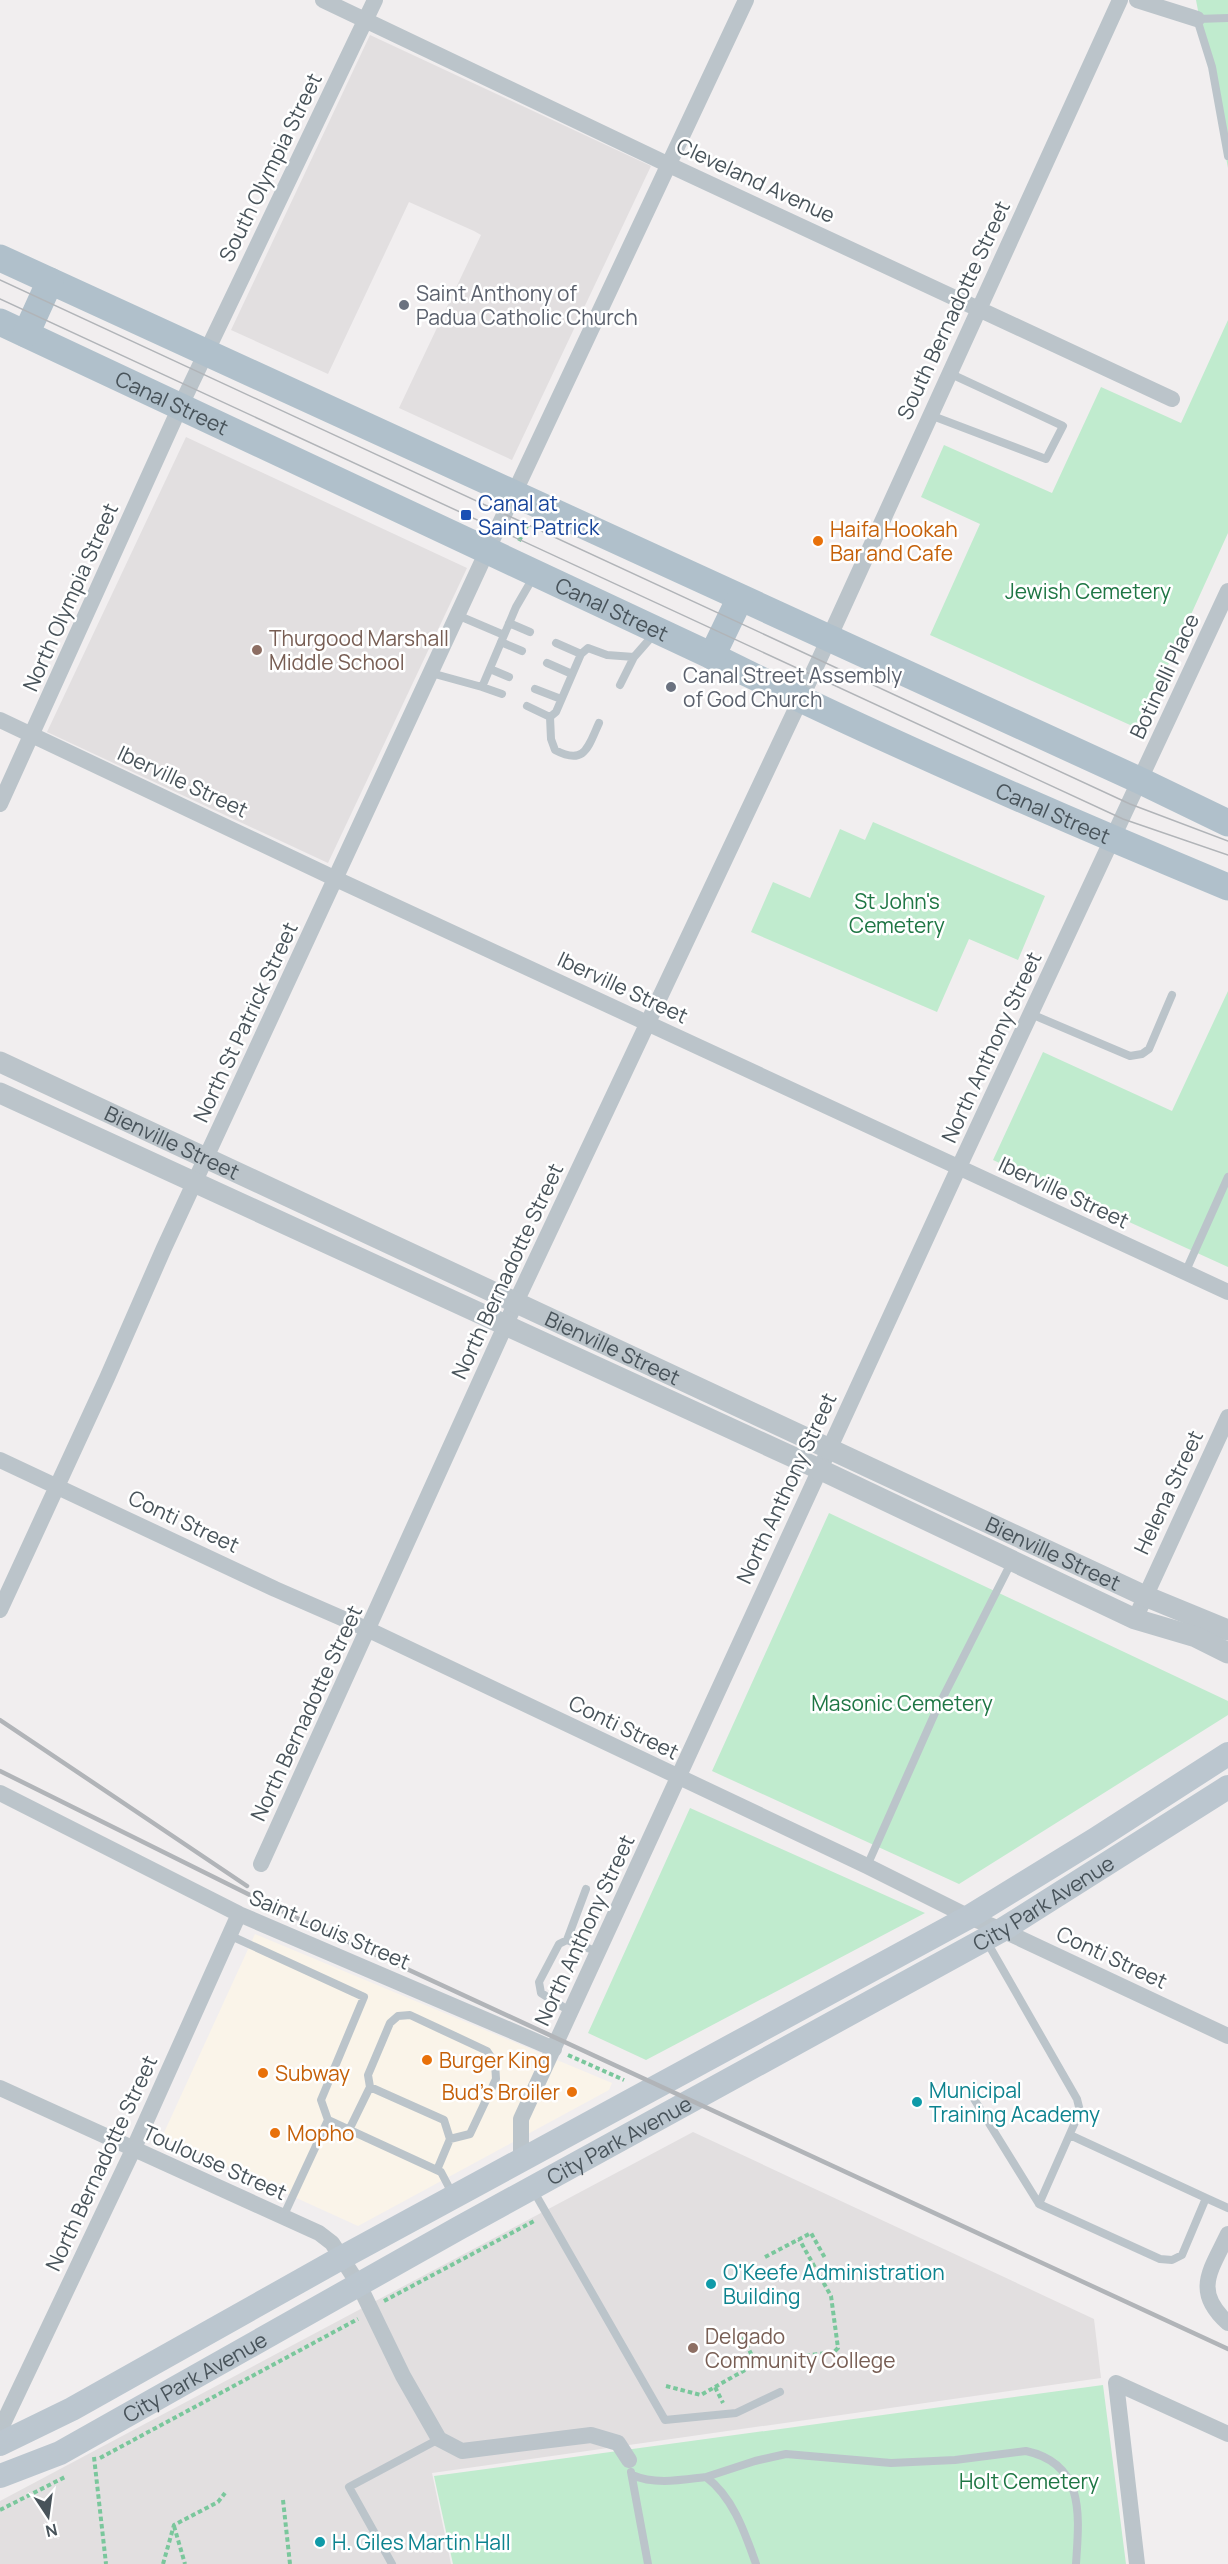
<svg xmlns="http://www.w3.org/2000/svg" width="1228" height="2564" font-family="Manrope,sans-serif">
<rect width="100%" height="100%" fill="#f1eeef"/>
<path fill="#faf4e9" d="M255 1934 612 2083 609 2090 358 2226 162 2137Z"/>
<path fill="#e2dfe0" d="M370 35 651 166 512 460 399 408 481 235 474 231 409 202 328 374 231 330Z
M186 437 467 568 328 863 47 732Z
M693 2132 1094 2319 1101 2378 432 2473 451 2564H0V2501Z"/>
<path fill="#c0ebce" d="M1196 0H1228V168Z
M1228 320V533L1139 729 930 635 980 524 921 497 944 445 1052 493 1101 387 1181 423Z
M873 822 1045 896 1018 960 969 939 937 1012 751 932 773 882 810 898 840 829 865 840Z
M1228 991V1267L993 1160 1043 1052 1172 1111Z
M829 1513 1228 1701V1715L959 1884 712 1771Z
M690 1808 925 1913 646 2060 588 2033Z
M1103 2385 1126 2564H453L434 2476Z"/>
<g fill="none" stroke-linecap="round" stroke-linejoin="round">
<path stroke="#7ac79c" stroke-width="4" stroke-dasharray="4.5 3" stroke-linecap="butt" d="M519 541 528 524
M568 2055 624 2080
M765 2257 811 2233 825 2258
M384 2301 536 2220
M743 2337 756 2364
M666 2386 701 2395 715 2387 723 2403
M715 2387 759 2362 834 2352 838 2348 831 2296 799 2239
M94 2457 106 2564
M100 2458 358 2319
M283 2500 290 2564
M0 2510 65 2477
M174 2526 185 2564
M163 2564 174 2525 218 2502 225 2493"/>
<path stroke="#bbc4ca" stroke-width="8" d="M1228 18 1197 19 1212 67 1228 156
M930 415 1046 459 1063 426 949 373
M457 615 504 635
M509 623 530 632
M501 642 522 651
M556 643 581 654
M547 663 572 674
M490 669 509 677
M431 673 482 687 516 607 534 576
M620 685 634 657
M482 687 502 694
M535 689 561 699
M527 706 550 717
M599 723C588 747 585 766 555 750L551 739 550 717 556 712 581 654 588 648 607 655 634 657 655 633
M1031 1014 1130 1056 1142 1054 1149 1049 1172 995
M1185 1273 1228 1177
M867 1866 935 1713 1012 1561
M229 1935 364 1997 321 2100 328 2120
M567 1940 586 1889
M987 1942 1077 2099 1080 2111 1039 2204 1160 2259 1172 2260 1182 2255 1206 2198 1228 2208
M571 2012 541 1993 539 1982 559 1944 567 1940 598 1952
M370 2087 368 2075 390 2023 398 2016 410 2015 487 2051 495 2063 496 2079 470 2134 450 2139
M974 2099 1039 2204
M349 2130 370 2087 444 2120 450 2139 437 2170
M1070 2135 1206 2198
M533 2190 665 2420 736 2413 780 2392
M283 2217 328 2120 441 2172 453 2195
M631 2472 648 2564
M632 2475C655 2485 681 2480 706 2477 733 2497 745 2533 756 2564
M706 2477 755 2461 786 2454 891 2463 955 2460 1026 2451C1086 2464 1079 2517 1076 2564
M392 2564 349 2487 439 2439"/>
<path stroke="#bbc4ca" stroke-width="16" d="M323 0 667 164 1172 399
M1137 0 1197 19
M0 720 336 879 1228 1292
M0 804 180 407 375 0
M0 1460 275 1589 369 1630 867 1866 969 1917 1002 1930 1228 2036
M0 1610 107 1378 164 1248 487 551 746 0
M1135 1619 1228 1417
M0 1793 239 1914 554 2049
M261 1864 516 1302 819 660 1120 0
M0 2088 319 2233 332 2243 359 2285 403 2376 439 2439 462 2451 591 2435 618 2443 629 2460
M521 2161V2119L959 1167 1228 591
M1228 2234C1211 2270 1192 2291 1228 2323
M1116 2383 1137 2564
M1116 2383 1228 2434
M0 2430 133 2150 239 1914"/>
<g stroke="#bbc4ca" stroke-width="21">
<path id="s1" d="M0 1062 1145 1596 1228 1630"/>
<path d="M0 1093 819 1469 1135 1619 1196 1637 1228 1653"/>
</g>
<g stroke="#bbc6cf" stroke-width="24">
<path d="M0 2444 72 2409 341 2258 969 1917 1096 1839 1228 1754"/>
<path id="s2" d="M0 2476 60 2453 459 2228 1002 1930 1228 1787"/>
</g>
<g stroke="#b0c0cb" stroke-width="27">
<path d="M0 258 1141 781 1228 823"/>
<path id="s3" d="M0 322 712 656C880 739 1054 815 1228 887"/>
<path d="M26 334 50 281"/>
<path d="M712 656 740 598"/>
</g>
<path stroke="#b1b4b8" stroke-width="1.5" d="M0 280 1130 804 1228 841
M0 299 1123 819 1228 855"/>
<path stroke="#b1b4b8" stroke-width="4.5" d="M0 1720 247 1886
M0 1771 286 1913 1228 2349"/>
</g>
<g fill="#6b7280" stroke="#fff" stroke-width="2">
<circle cx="404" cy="305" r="6"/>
<circle cx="671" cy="687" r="6"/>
</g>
<rect fill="#1a4fb4" stroke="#fff" stroke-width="2" x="460" y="509" width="12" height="12" rx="3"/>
<g fill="#e8710a" stroke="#fff" stroke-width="2">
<circle cx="818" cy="541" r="6"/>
<circle cx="427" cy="2060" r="6"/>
<circle cx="263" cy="2073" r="6"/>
<circle cx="572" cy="2092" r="6"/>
<circle cx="275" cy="2133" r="6"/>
</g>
<g fill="#8d6e63" stroke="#fff" stroke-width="2">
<circle cx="257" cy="650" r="6"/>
<circle cx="693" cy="2348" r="6"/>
</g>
<g fill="#0f9aa8" stroke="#fff" stroke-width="2">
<circle cx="917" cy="2102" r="6"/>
<circle cx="711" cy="2284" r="6"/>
<circle cx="320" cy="2542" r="6"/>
</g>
<g text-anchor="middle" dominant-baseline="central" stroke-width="5" stroke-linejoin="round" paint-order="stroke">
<g font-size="21" fill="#48535a" stroke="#fff">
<text transform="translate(270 167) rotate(-64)">South Olympia Street</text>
<text transform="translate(756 180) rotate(25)">Cleveland Avenue</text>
<text transform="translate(953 310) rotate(-65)">South Bernadotte Street</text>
<text stroke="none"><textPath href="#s3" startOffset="190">Canal Street</textPath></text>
<text transform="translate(70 597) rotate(-66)">North Olympia Street</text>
<text stroke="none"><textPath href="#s3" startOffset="676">Canal Street</textPath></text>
<text transform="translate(1164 676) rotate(-65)">Botinelli Place</text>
<text transform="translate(183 781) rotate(25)">Iberville Street</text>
<text stroke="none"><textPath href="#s3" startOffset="1162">Canal Street</textPath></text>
<text transform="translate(623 987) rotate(25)">Iberville Street</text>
<text transform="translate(245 1022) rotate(-65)">North St Patrick Street</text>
<text transform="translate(991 1047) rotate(-65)">North Anthony Street</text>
<text stroke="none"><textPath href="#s1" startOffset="190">Bienville Street</textPath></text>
<text transform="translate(1064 1192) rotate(25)">Iberville Street</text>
<text transform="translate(507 1271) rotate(-65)">North Bernadotte Street</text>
<text stroke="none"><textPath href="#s1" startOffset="676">Bienville Street</textPath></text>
<text transform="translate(786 1488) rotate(-65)">North Anthony Street</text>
<text transform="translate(1168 1492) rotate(-65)">Helena Street</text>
<text transform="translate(184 1521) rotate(25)">Conti Street</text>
<text stroke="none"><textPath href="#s1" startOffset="1162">Bienville Street</textPath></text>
<text transform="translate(306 1713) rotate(-65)">North Bernadotte Street</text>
<text transform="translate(624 1727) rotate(26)">Conti Street</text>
<text stroke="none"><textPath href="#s2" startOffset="1191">City Park Avenue</textPath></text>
<text transform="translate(330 1929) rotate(23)">Saint Louis Street</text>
<text transform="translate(584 1930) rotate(-65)">North Anthony Street</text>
<text transform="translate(1112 1957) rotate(25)">Conti Street</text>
<text stroke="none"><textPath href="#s2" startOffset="705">City Park Avenue</textPath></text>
<text transform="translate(215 2162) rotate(24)">Toulouse Street</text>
<text transform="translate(101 2163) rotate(-65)">North Bernadotte Street</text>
<text stroke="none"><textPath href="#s2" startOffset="219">City Park Avenue</textPath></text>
</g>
<g font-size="21" fill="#5b616d" stroke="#fff" text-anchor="start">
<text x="416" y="293">Saint Anthony of<tspan x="416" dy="24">Padua Catholic Church</tspan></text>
<text x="683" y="675">Canal Street Assembly<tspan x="683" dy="24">of God Church</tspan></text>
</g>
<g font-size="21" fill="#164399" stroke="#fff" text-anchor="start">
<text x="478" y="503">Canal at<tspan x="478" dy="24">Saint Patrick</tspan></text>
</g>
<g font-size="21" fill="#c56008" stroke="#fff" text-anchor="start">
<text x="830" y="529">Haifa Hookah<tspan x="830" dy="24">Bar and Cafe</tspan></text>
<text x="439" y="2060">Burger King</text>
<text x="275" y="2073">Subway</text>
<text x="560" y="2092" text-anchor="end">Bud's Broiler</text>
<text x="287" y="2133">Mopho</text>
</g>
<g font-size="21" fill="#1e7644" stroke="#fff">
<text x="1088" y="591">Jewish Cemetery</text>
<text x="897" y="901">St John's<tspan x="897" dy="24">Cemetery</tspan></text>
<text x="902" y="1703">Masonic Cemetery</text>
<text x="1029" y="2481">Holt Cemetery</text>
</g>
<g font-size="21" fill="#785e54" stroke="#fff" text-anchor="start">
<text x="269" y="638">Thurgood Marshall<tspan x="269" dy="24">Middle School</tspan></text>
<text x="705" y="2336">Delgado<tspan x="705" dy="24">Community College</tspan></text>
</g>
<g font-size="21" fill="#0d838f" stroke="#fff" text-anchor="start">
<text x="929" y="2090">Municipal<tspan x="929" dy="24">Training Academy</tspan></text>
<text x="723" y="2272">O'Keefe Administration<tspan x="723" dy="24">Building</tspan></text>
<text x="332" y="2542">H. Giles Martin Hall</text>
</g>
</g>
<g transform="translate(48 2516) rotate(167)" stroke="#ffffff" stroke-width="4.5" paint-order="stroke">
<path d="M0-4.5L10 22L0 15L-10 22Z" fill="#48535a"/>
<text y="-9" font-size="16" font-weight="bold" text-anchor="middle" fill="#48535a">N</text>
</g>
</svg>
